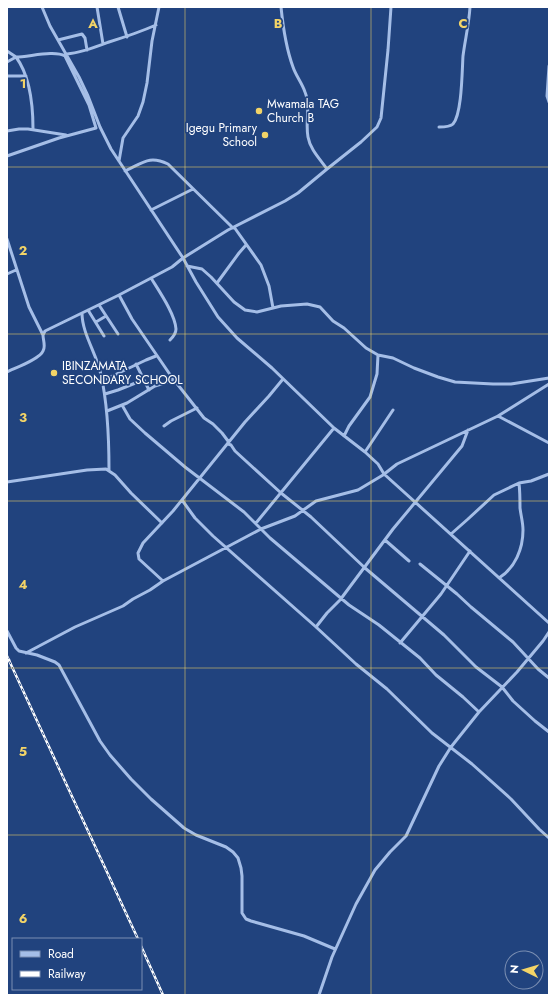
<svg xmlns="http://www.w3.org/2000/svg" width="556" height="1002" font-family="Jost,sans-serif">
<rect width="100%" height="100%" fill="#21437e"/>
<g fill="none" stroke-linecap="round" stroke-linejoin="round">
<path stroke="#a5bee7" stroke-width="3" d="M42 7 50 26 79 77 88 96 100 127 111 149 183 258 196 282 218 317 237 338 272 368 334 428 365 452 378 464 384 474 549 623
M97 7 103 44
M118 7 127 37
M281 7C283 27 286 48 293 67 296 76 302 83 305 92 311 106 305 122 308 137 310 149 320 159 327 169
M58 40 82 34 85 38 87 50
M7 51 16 57C29 57 54 50 65 56L89 105 96 128
M67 54C81 53 96 47 109 42 125 37 140 32 156 25
M7 62 16 57C30 76 33 106 33 129
M549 66 547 96 549 102
M7 76H26
M439 127C443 127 450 127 453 124 462 114 462 71 463 56 465 40 469 24 470 7
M7 131 19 129H28L66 135
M7 156 59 138 96 128
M119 161 123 138 138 116 143 102 147 83 152 41 159 7
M125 171C143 163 149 155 168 164L233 228
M151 210 193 189
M234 227 261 265 269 286 273 308
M7 239 29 307 43 335
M187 266 202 269 211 277 234 302 245 310 257 312 281 306 307 304 320 307 333 321 344 328 366 348 378 355 393 358 414 368 438 377 455 382 493 384H511L549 378
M7 274 16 270
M151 278C159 291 175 314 176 329 176 333 173 337 170 340
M217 283 239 253 246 245
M119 295 132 319 171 376 204 418 213 424 222 433 228 441V444L231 445 235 451 281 493 311 517 365 568 444 635 476 667 502 687 513 701 535 721 549 732
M99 305 118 334
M88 310 104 336
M82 313C82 334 97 354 101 375 108 406 109 438 109 470
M96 322 106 316
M136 364 149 390
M7 372C15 368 40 359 43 351 46 347 43 340 43 335L45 331 119 295 172 267 183 258 228 230 285 201 298 193 327 169 361 142 377 127 381 118 388 50 391 7
M102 381 146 360 156 356
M105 394 118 390 143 380
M122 405 130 419 145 433 185 467 244 512 270 538 349 605 379 625 420 658 436 675 463 697 479 712
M107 411 127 403 155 386 174 380
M498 416 549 443
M164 426 171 421 197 408
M344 436 349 426 370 397 377 374 378 355
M365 452 393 410
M7 482 87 470 106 469 115 475 131 493 162 523
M182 500 195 518 213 536 316 627 356 664 387 689 432 733 472 764 511 799 539 829 549 838
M256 523 334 428
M451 534 468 519 494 495 519 483 531 481 549 474
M385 540 409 561
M420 564 457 594 471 607 513 642 538 669 549 678
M499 578C515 568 523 549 523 530 523 523 521 516 520 508 520 500 520 492 519 483
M163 581 139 559 138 553 143 543 173 511 245 422 269 396 283 379
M316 627 327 613 340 600 393 529 462 446 468 430
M7 631 16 648 19 651 37 655 55 662 59 665 100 741 110 755 131 779 151 799 184 828 196 835 226 847 233 852 238 858 241 868 242 876V913L246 919 251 921 304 936 335 949
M400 643 441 594 470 551
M26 653 75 627 123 606 133 599 150 590 163 581 261 529 295 516 316 501 358 490 383 475 397 464 498 416 549 384
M7 661 9 660
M319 995 332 957 356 904 375 870 390 852 406 836 439 766 451 747 479 712 517 672 543 641 549 632"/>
<defs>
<path id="rail" d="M7 656 138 939
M141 946 163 995"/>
</defs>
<use href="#rail" stroke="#fff" stroke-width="2.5"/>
<use href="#rail" stroke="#21437e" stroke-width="1" stroke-dasharray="3" stroke-linecap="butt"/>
</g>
<path fill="none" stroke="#f3d467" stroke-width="1" stroke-opacity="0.55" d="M185 7V995M371 7V995M7 167H549M7 334H549M7 501H549M7 668H549M7 835H549"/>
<g fill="#f3d467" stroke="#21437e" stroke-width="1.5">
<circle cx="259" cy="111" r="4"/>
<circle cx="265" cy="135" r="4"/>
<circle cx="54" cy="373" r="4"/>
</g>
<g text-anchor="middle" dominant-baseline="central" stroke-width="3.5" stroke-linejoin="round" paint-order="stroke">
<g font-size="12" fill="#fff" stroke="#21437e" text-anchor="start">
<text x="267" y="104">Mwamala TAG<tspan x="267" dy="14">Church B</tspan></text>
<text x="257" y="128" text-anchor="end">Igegu Primary<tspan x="257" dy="14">School</tspan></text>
<text x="62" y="366">IBINZAMATA<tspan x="62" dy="14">SECONDARY SCHOOL</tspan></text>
</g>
</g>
<g font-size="13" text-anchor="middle" font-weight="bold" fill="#f3d467" stroke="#21437e" stroke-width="3.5" stroke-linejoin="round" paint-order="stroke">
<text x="93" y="28">A</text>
<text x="278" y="28">B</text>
<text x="463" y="28">C</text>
<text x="23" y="88">1</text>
<text x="23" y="255">2</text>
<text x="23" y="422">3</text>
<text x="23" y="589">4</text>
<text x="23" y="756">5</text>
<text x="23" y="923">6</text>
</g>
<rect width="556" height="1002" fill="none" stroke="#ffffff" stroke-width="16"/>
<rect x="12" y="938" width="130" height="52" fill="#21437e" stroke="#7a8eb2"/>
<rect x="20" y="951" width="20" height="6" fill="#a5bee7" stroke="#7a8eb2"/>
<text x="48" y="958" font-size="12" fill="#ffffff">Road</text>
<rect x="20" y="971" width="20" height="6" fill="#ffffff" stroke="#7a8eb2"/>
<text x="48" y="978" font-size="12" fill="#ffffff">Railway</text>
<g transform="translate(524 970) rotate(275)"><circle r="19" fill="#21437e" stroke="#7a8eb2"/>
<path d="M0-3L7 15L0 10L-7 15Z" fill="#f3d467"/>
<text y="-6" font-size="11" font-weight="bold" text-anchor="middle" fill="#ffffff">N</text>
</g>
</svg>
